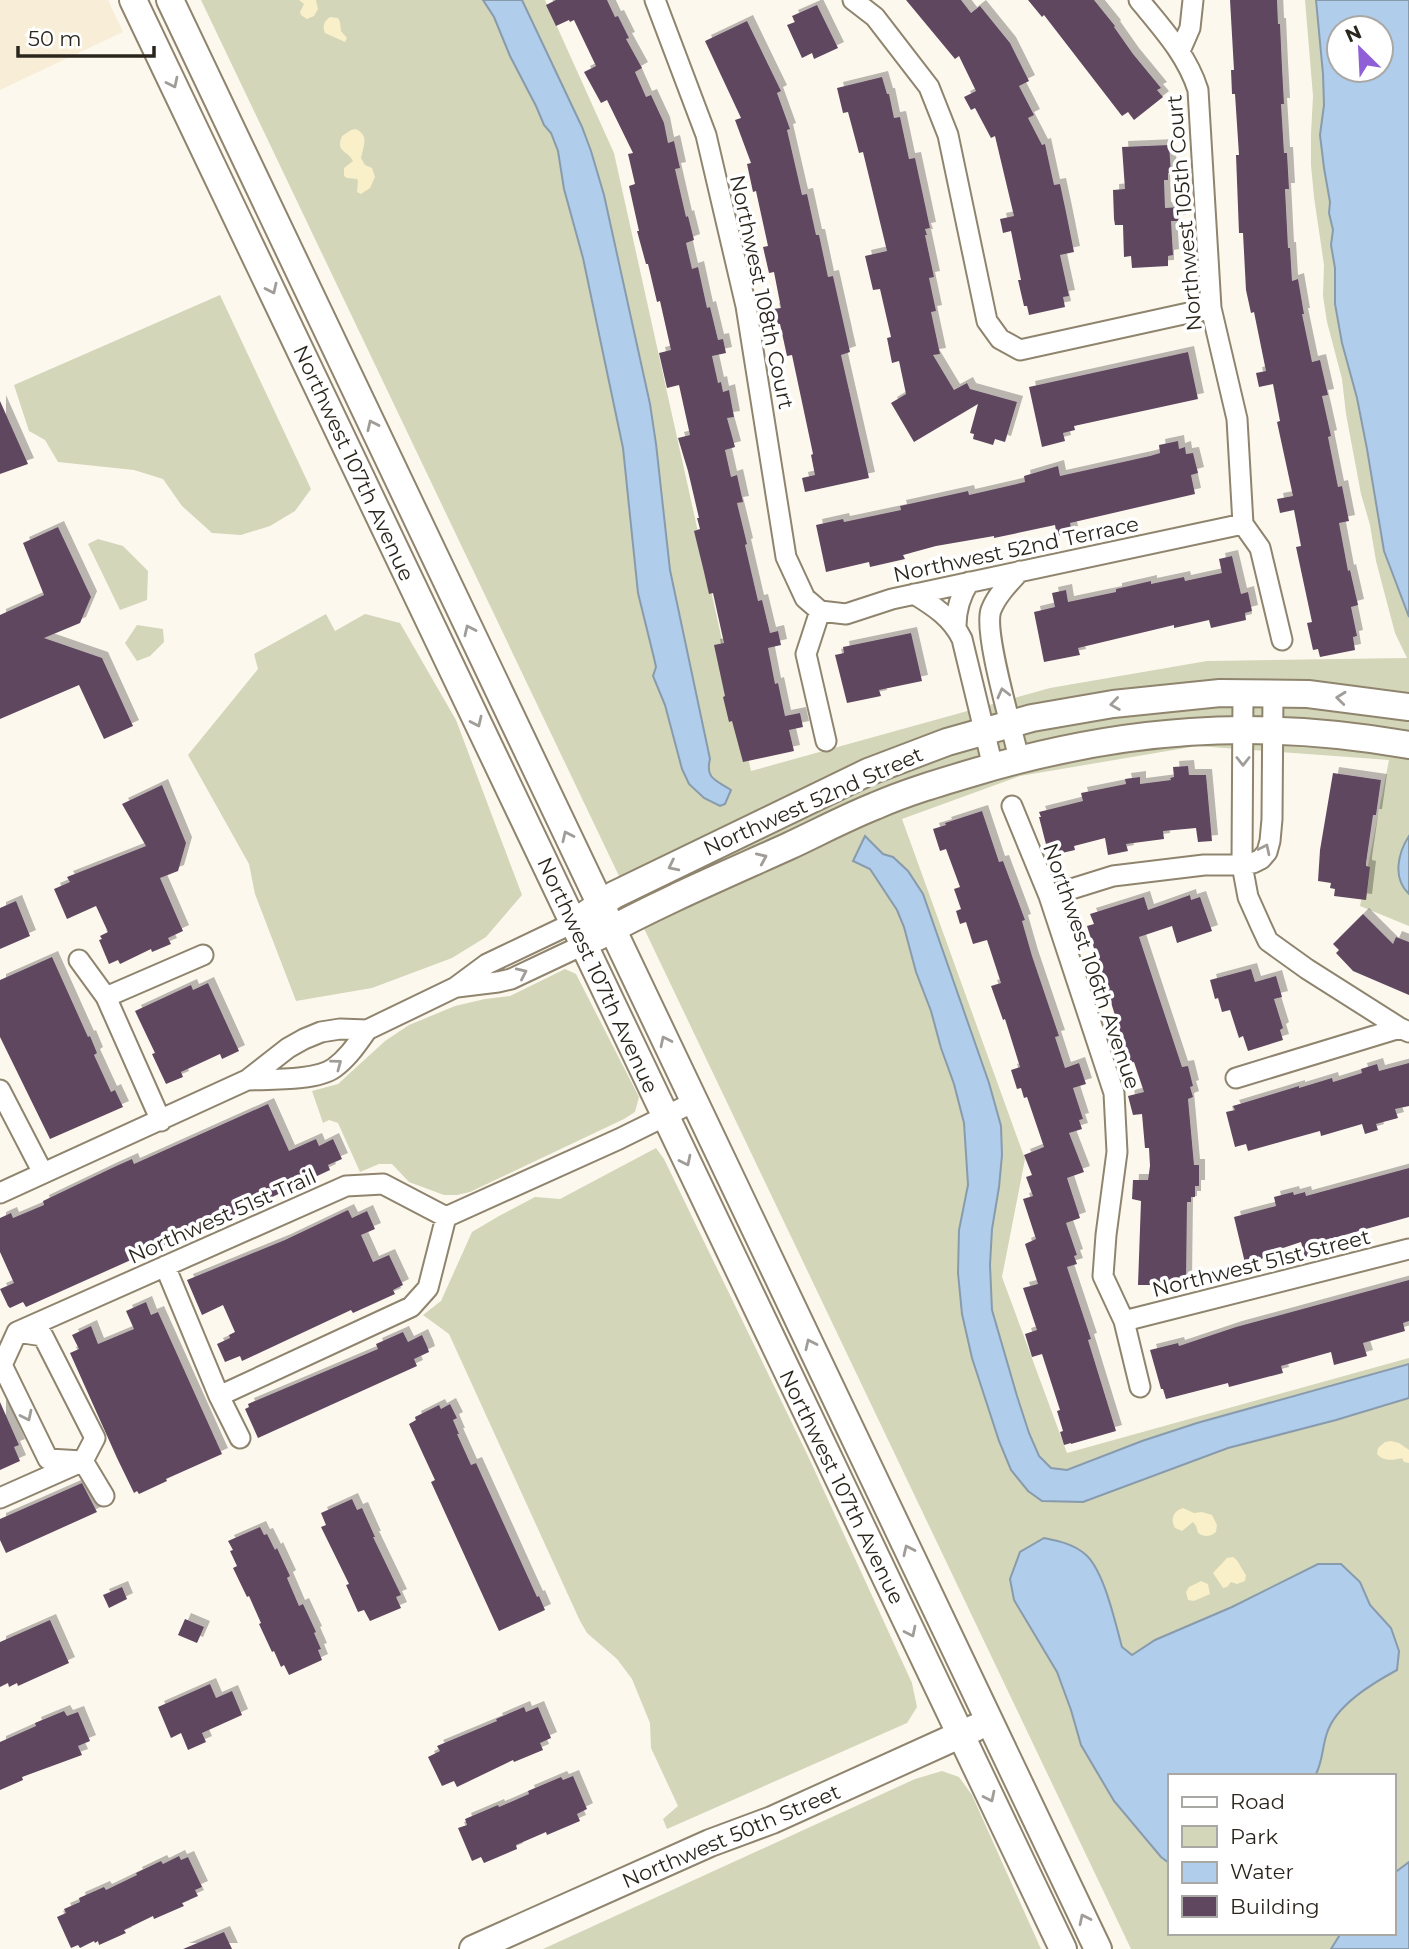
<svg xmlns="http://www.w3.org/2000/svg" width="1409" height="1949" font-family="Montserrat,sans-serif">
<defs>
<filter id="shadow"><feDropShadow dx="6" dy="-6" stdDeviation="0" flood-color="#0004"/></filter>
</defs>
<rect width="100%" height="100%" fill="#fdf8ee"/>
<path fill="#f8eed8" d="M0 0H108L123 32 0 90Z"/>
<path fill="#d3d6b8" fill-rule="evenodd" d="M201 0H545L614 153 751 771 1050 688 1207 661 1407 658 1395 633 1376 561 1370 525 1361 494 1346 414 1342 379 1327 322 1323 296 1324 265 1314 197 1311 165V134L1313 96 1305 0H1409V926L1360 906 1389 760 1197 746 1020 776 902 819 1025 1159 1002 1277 1067 1453 1409 1358V1949H1131ZM1339 28H1381V70H1339ZM1169 1776H1393V1933H1169Z
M220 295 311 489 295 511 270 526 241 535 212 533 182 506 163 479 134 470 58 462 45 440 29 431 14 385Z
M98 539 123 546 148 571 147 600 120 610 88 544Z
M326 614 335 631 365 614 400 623 456 720 522 895 486 937 452 958 372 988 296 1001 255 894 249 864 188 755 258 669 254 654Z
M137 625 163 629 164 642 150 656 137 661 125 643Z
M565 969 576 974 639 1097 635 1112 624 1119 470 1192 457 1195H444L409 1182 392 1164H379L360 1172 338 1123 329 1120 323 1123 312 1091 338 1084 385 1041 409 1025 455 1006 485 999 510 996Z
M656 1148 664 1159 808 1456 912 1683 917 1707 907 1723 667 1829 663 1819 678 1806 651 1748 650 1723 632 1679 617 1659 587 1633 580 1621 449 1334 423 1315 441 1301 472 1232 499 1216 535 1197 560 1199Z
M942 1771 959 1777 972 1795 1041 1949H543L915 1779Z"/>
<path fill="#f9efc9" d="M299 0H316L318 9 314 16 307 19 301 15 300 12 304 4Z
M330 17 338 18 340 22 341 31 347 38 345 42 325 33C322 26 324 21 330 17Z
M356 129C370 136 363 147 361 158L365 165 372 168 375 177 370 188 361 194 357 192 358 181 357 179 347 178 344 176V168L353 161C348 150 335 153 342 136L351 130Z
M1391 1441 1399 1443 1409 1450V1463L1404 1462 1402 1458C1393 1460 1384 1462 1377 1454L1378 1448 1385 1442Z
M1183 1508 1194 1513 1202 1512 1212 1515 1217 1525 1216 1532C1210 1537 1204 1537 1198 1533L1196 1526 1193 1522 1182 1531 1175 1528C1170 1520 1173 1511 1183 1508Z
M1233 1557C1238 1559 1242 1570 1246 1575L1245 1581 1237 1584 1231 1582 1227 1587 1223 1588 1213 1573 1227 1558Z
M1201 1581 1208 1584 1210 1594 1194 1601 1188 1600 1186 1592 1189 1587Z"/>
<path fill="#b0cdeb" stroke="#889bad" stroke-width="2" fill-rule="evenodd" d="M483 0H522L582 127 591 151 604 195 650 404 656 444 670 570 710 759C705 779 716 780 731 790L725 804 720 806 704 798 689 784 682 769 665 705 653 676 656 667 654 658 638 593 623 448 583 258 564 189 558 151 551 133 544 125 536 106 510 56 494 17Z
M1316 0H1409V617L1384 551 1367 449 1357 398 1342 343 1335 304V268L1331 245 1333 230 1329 213 1330 202 1324 168 1320 135 1324 105 1323 74ZM1381 28V70H1339V28Z
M865 836 883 854 893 857 908 871 923 894 989 1083 1001 1126 1002 1155 999 1187 992 1229 990 1265 992 1310 1017 1396 1029 1433 1039 1456 1051 1468 1067 1470 1142 1441 1197 1423 1409 1364V1398L1336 1420 1228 1448 1083 1502 1042 1501 1028 1491 1011 1470 999 1441 972 1358 962 1314 958 1273 959 1230 968 1185 964 1123 954 1084 941 1048 931 1011 916 972 904 927 897 910 870 869 853 861Z
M1409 836V894C1392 878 1398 853 1409 836Z
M1044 1538C1059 1541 1073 1544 1085 1554 1104 1570 1115 1622 1122 1647L1132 1655 1155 1640 1232 1607 1318 1564H1341L1360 1582 1370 1605 1391 1628 1399 1651 1397 1670C1373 1683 1336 1705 1327 1733 1322 1747 1323 1762 1315 1776H1169V1863L1161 1857 1114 1801 1081 1745 1071 1710 1057 1672 1014 1600 1010 1579 1020 1552Z
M1409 1862V1949H1331L1341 1933H1393V1874Z"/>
<path fill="#5f4760" filter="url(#shadow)" d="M556 0H607L615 17 618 16 629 38 626 39 642 68 635 72 646 97 651 95 664 123 668 143 674 141 680 168 675 169 686 217 688 216 694 240 686 243 692 269 698 267 707 308 710 307 718 340 723 339 726 353 712 356 718 383 721 382 723 392 729 390 734 417 727 418 735 447 725 450 731 477 737 475 743 502 737 503 747 544 745 545 758 601 762 600 770 633 778 631 781 645 768 648 775 684 778 683 785 716 800 713 803 727 789 730 794 751 743 762 732 721 729 722 723 697 725 696 714 645 724 643 713 593 709 594 704 572 694 531 700 529 697 518H699L688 471 678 438 690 435 679 385 667 388 659 353 671 350 660 301 657 302 648 264H646L637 231H639L629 186 635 184 628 154 633 153 607 100 601 103 584 72 596 66 574 20 570 22 569 20 556 26 546 5Z
M906 0H961L971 13 980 6 1010 43 1029 81 1019 86 1034 115 1028 118 1042 145 1045 144 1054 185 1060 184 1066 212 1074 252 1060 255 1069 296 1063 297 1065 307 1029 315 1027 306H1024L1018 280H1021L1011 231 1003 233 1000 219 1014 216 995 136 991 138 975 108 971 110 964 97 976 91 959 56 955 59Z
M1028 0H1094L1115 26 1114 27 1133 54 1161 88 1157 90 1163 97 1134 120 1128 112 1122 116 1044 15 1042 17Z
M1230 0H1277L1278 24H1280L1282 68 1284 104H1281L1284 153H1287L1289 189H1285L1288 248H1290L1292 281 1298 279 1304 314H1302L1312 362 1320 360 1328 395 1322 396 1331 436 1328 437 1338 487 1342 486 1349 521 1339 523 1348 571 1350 570 1358 605 1351 607 1357 636 1353 637 1355 650 1320 657 1318 649 1313 650 1307 623 1312 622 1296 547 1301 546 1294 510 1280 513 1277 499 1293 496 1277 422 1280 421 1273 384 1259 387 1256 373 1266 371 1254 312 1251 313 1246 290 1243 233H1239L1236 155H1239L1235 94H1232L1231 70H1234Z
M817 5 838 48 814 59 812 53 802 58 787 25 795 22 792 16Z
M747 21 781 91 777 93 790 129 787 130 802 195 807 194 816 235H819L828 277 833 276 850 352 841 355 869 478 805 492 802 478 815 475 811 455 813 454 792 355 787 356 780 324H777L773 309 781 308 774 272 769 273 763 247 768 246 756 191 753 192 747 164 751 163 735 120 741 118 705 41Z
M882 77 887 94H889L894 118 900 117 909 159 915 158 930 228 925 229 927 235H925L934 277 929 278 936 311 931 312 940 354 933 355 954 390 967 383 970 389 1017 402 1005 442 995 439 993 445 973 439 974 434 970 433 978 404 914 442 891 403 906 394 899 361 892 363 887 338 891 337 880 289 873 290 865 256 887 251 863 152 859 153 848 112 843 113 837 88Z
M1169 145 1171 173H1168V180H1164L1165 208 1179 207 1180 221H1171L1173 255 1168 256V266L1132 268 1131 256 1124 257 1123 225H1115L1114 219 1113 190 1125 189 1122 147Z
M1188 352 1198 399 1074 426 1075 430 1063 433 1065 441 1042 447 1029 387Z
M0 401 28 464 0 474Z
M1178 441 1179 449 1185 447 1186 454 1193 453 1198 473 1191 475 1195 494 1070 523 1072 532 1057 536 1055 525 994 538V536L936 546 903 555 905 559 870 567 869 562 826 572 816 525 843 519 844 522 901 510 900 506 968 491 969 495 1025 482 1024 476 1058 466 1060 476 1150 456 1160 453 1159 445Z
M58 527 91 597 80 623 44 638 102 658 133 726 104 739 79 685 0 719V615L44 595 23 543Z
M1232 556 1241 594 1248 592 1252 611 1245 613 1246 620 1211 628 1209 620 1174 628V625L1078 648 1080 655 1044 662 1034 612 1055 607 1052 593 1066 590 1068 602 1116 592V589L1151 581V584L1184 577 1185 581 1222 573 1219 559Z
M911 633 922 681 879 690 881 696 847 703 835 655 844 653 843 647Z
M1188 766 1189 775H1206L1212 841 1198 842 1196 828 1163 831 1164 839 1126 844 1128 851 1108 855 1105 838 1074 846 1075 850 1049 856 1039 817H1041L1039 812 1083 801 1081 793 1126 784 1125 779 1140 777V784L1171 780 1170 778 1174 777 1173 767Z
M1333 773 1381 780 1376 815H1373L1366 863V866L1370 867 1366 900 1334 896 1335 889 1330 888 1331 883 1318 881 1320 850Z
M162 785 186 843 178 871 160 878 183 931 168 938 171 944 152 952 151 949 120 964 118 960 109 964 99 940 102 939 100 936 108 932 96 906 67 919 54 889 70 882 67 877 146 846 122 804Z
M982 811 999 862 1003 861 1025 920 1022 921 1032 956 1059 1036 1055 1037 1065 1068 1079 1063 1086 1084 1073 1088 1083 1119 1079 1120 1082 1129 1069 1133 1084 1172 1067 1178 1080 1218 1066 1223 1077 1255 1074 1256 1077 1264 1067 1267 1091 1339 1088 1340 1116 1431 1071 1444V1443L1064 1445 1060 1432 1063 1431 1057 1411 1060 1410 1042 1354 1032 1357 1025 1334 1037 1330 1023 1288 1038 1284 1025 1244 1036 1239 1023 1199 1033 1196 1026 1177 1032 1175 1024 1155 1044 1147 1027 1097 1024 1098 1021 1088 1017 1089 1011 1070 1020 1067 1005 1019 1003 1020 991 986 1001 983 987 940 973 944 966 922 960 924 956 911 961 909 954 889 960 887 946 849 940 851 933 829 946 825 945 823Z
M1190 895 1191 900 1200 897 1212 931 1177 943 1172 926 1139 937 1182 1067 1188 1066 1193 1086 1190 1087 1193 1097 1188 1099 1194 1165H1199V1186H1195V1197H1191V1202H1187L1186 1285H1138L1141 1201 1132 1199 1133 1180H1148L1150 1166 1149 1148H1145L1142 1114 1133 1115 1128 1096 1144 1092 1134 1062 1130 1063 1087 926 1094 924 1090 914 1144 897 1148 910Z
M16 901 30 936 0 949V908Z
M1363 914 1393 944 1396 937 1409 942V995L1353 971 1336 953 1339 950 1333 944Z
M52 957 88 1037 90 1036 97 1053 94 1055 111 1092 115 1090 123 1107 50 1139 0 1037V980Z
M1251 969 1255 982 1276 976 1282 997 1274 999 1283 1028 1280 1030 1283 1040 1248 1051 1243 1036 1239 1038 1230 1010 1222 1012 1218 998 1215 999 1210 980Z
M208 983 239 1051 222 1059 220 1054 181 1072 183 1077 166 1084 152 1054 155 1053 135 1011 191 985 193 990Z
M1409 1063V1106L1395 1109 1398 1118 1376 1124 1378 1130 1365 1134 1362 1124 1321 1136 1320 1131 1248 1151 1246 1144 1235 1147 1226 1112 1235 1110 1233 1106 1299 1086V1088L1332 1078 1333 1082 1346 1078 1362 1073 1361 1069 1377 1064 1379 1071Z
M268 1104 289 1151 316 1139 319 1146 333 1139 342 1159 328 1165 330 1170 227 1218 200 1230V1229L26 1307 23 1302 10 1308 8 1306 0 1289 14 1283 0 1252V1218L11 1213 13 1218 44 1205 43 1201 112 1168 132 1159 134 1164Z
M1409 1168V1217L1323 1241 1324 1252 1305 1257 1301 1242 1271 1252 1272 1256 1245 1263 1234 1217 1276 1206 1274 1197 1293 1192 1294 1195 1305 1192 1306 1196Z
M348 1210 352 1218 367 1211 375 1229 361 1235 373 1262 389 1255 403 1285 393 1290 395 1294 353 1313 351 1310 242 1361 240 1356 225 1362 217 1344 230 1338 229 1335 235 1332 223 1305 202 1315 187 1280 285 1240Z
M1409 1280V1321L1403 1323 1405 1331 1363 1343 1367 1356 1334 1365 1331 1352 1281 1366 1283 1373 1229 1387 1228 1383 1166 1399 1163 1389H1161L1150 1350 1178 1343 1179 1346 1236 1327Z
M146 1302 151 1315 158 1312 222 1454 166 1479 167 1481 139 1494 137 1491 134 1493 117 1458 70 1353 79 1349 72 1335 91 1326 98 1344 134 1329 126 1311Z
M403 1332 408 1342 422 1335 427 1346 429 1352 414 1359 417 1366 258 1438 245 1409 249 1407 248 1404 378 1349 376 1344Z
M0 1402 19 1445 14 1447 20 1461 0 1470Z
M450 1404 457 1418 453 1420 459 1434H457L471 1465 476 1463 537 1597 539 1596 545 1610 499 1631 431 1482 435 1480 409 1424 416 1420 415 1417 439 1405 441 1409Z
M82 1483 97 1512 6 1553 0 1540V1519Z
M352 1499 357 1510 362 1508 375 1537H373L401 1595 396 1597 401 1608 370 1621 364 1610 358 1612 346 1585 349 1584 321 1527 326 1525 321 1513Z
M260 1527 264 1535 267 1534 275 1550 277 1548 290 1576 287 1578 299 1606 303 1604 316 1632 314 1633 321 1649 318 1650 322 1660 289 1675 284 1665 281 1667 274 1651 272 1652 259 1624 261 1623 249 1596 247 1597 233 1568 237 1566 230 1551 233 1550 228 1541Z
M122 1587 127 1599 109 1608 103 1595Z
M185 1619 204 1627 197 1643 178 1635Z
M50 1620 69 1663 18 1686 17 1683 9 1687 8 1683 0 1687V1642Z
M210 1684 216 1698 232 1691 242 1715 202 1733 206 1742 188 1750 181 1733 171 1738 158 1707Z
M524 1707 526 1712 538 1707 551 1738 540 1743 543 1750 514 1762 513 1760 457 1787 454 1781 442 1786 428 1757 440 1751 437 1746 497 1721 496 1719Z
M64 1711 67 1716 78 1712 90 1741 78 1746 82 1755 22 1777 23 1780 0 1790V1742L36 1726 35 1723Z
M573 1776 587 1809 577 1814 580 1821 547 1835 546 1832 516 1845 517 1849 484 1863 481 1857 472 1861 458 1828 467 1825 465 1819 498 1805 499 1807 529 1794 528 1791 561 1777 563 1780Z
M179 1856 181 1860 188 1857 202 1887 195 1890 198 1896 182 1903 184 1906 154 1919 153 1916 124 1930 126 1933 99 1945 98 1941 95 1943 94 1941 80 1948 78 1945 71 1948 57 1917 66 1913 64 1909 80 1902 79 1898 104 1887 106 1890 137 1875 136 1873 161 1861 163 1864Z
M224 1932 232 1949H183Z"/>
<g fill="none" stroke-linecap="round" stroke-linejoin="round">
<defs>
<path id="street" d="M655 0 706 135 746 306 786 557 805 598 820 611 846 614 892 599 1243 524
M853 0 875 17 929 87 948 135 987 321 1000 339 1020 350 1211 308
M1139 0C1162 28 1187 55 1198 90L1211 308 1237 419 1243 524 1260 548 1282 640
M1180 51 1190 28 1193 0
M914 594C934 606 952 618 962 639L993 767
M820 611 806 654 826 741
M956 626C956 609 960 596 969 582
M1243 693 1242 865 1248 897 1261 926 1268 941 1307 969 1400 1028 1409 1032
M1019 759C1013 731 983 633 991 610 997 595 1009 583 1020 571
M1012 806 1049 896 1114 1093 1117 1152 1106 1235 1103 1276 1124 1321 1140 1387
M1049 896 1113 876 1204 865H1242L1253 863 1261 859 1267 852 1270 841 1272 819 1273 693
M79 960 106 997 161 1121
M457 987 498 982 511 979 583 945
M106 997 203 955
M1236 1078 1400 1028
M247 1080C270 1079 316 1081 334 1068 348 1058 357 1044 367 1030
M0 1090 43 1173
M0 1193 247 1080 288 1048 304 1039 321 1032 340 1029 367 1030 456 987 487 964 573 923
M446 1217 619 1139 694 1102
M165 1266 219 1396 240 1438
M1124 1321 1409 1249
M17 1332 346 1186 383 1184 446 1217
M17 1332 2 1365 48 1459 83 1461
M17 1332 43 1336 95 1438 83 1461
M219 1396 411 1307 428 1288 446 1217
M83 1461 104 1496
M0 1498 79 1463"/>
<path id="secondary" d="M133 0 1063 1949
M170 0 1098 1949
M585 915 614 895 868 772 947 742 1032 718 1113 704 1220 693 1308 694 1409 707
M597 937C659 903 725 875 789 846 817 833 845 818 875 806 907 792 941 782 975 772 1123 728 1257 718 1409 745
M473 1949 710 1843 772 1820 975 1728"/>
</defs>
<use href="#street" stroke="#8f846e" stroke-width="23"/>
<use href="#secondary" stroke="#8f846e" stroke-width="30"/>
<use href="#street" stroke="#fff" stroke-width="19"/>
<use href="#secondary" stroke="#fff" stroke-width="26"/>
</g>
<defs><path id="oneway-chevron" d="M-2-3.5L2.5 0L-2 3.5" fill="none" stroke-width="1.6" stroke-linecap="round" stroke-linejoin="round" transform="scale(1.75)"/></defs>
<g stroke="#a09d99">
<use href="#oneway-chevron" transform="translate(173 83) rotate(64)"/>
<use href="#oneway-chevron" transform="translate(272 289) rotate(65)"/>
<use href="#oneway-chevron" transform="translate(372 425) rotate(-115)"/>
<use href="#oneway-chevron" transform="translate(469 630) rotate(-115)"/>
<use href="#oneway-chevron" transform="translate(1003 693) rotate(-104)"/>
<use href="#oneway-chevron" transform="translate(1341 698) rotate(-174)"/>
<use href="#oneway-chevron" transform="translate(1115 704) rotate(172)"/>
<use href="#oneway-chevron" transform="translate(477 722) rotate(65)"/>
<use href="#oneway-chevron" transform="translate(1243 761) rotate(90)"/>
<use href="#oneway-chevron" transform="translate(567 836) rotate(-115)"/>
<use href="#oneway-chevron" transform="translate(1265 849) rotate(-64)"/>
<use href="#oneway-chevron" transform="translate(762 858) rotate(-24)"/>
<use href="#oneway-chevron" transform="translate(673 866) rotate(154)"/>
<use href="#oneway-chevron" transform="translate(522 973) rotate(-25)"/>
<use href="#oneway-chevron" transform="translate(665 1041) rotate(-116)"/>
<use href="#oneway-chevron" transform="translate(337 1064) rotate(-37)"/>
<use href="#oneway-chevron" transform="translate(686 1161) rotate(64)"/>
<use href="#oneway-chevron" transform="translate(810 1344) rotate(-115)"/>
<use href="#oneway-chevron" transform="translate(27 1416) rotate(64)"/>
<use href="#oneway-chevron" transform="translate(908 1550) rotate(-115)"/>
<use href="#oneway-chevron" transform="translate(911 1632) rotate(64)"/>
<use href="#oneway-chevron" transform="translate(990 1797) rotate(64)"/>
<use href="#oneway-chevron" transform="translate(1084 1919) rotate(-116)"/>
</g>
<g text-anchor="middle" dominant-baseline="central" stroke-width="7" stroke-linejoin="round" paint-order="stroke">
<g font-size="21" fill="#2b261d" stroke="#fff">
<text transform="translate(1184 213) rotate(-95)">Northwest 105th Court</text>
<text transform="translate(762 292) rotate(78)">Northwest 108th Court</text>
<text transform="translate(354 463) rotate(65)">Northwest 107th Avenue</text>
<text transform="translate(1016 549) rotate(-12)">Northwest 52nd Terrace</text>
<text transform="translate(813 801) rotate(-24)">Northwest 52nd Street</text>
<text transform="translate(1092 966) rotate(71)">Northwest 106th Avenue</text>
<text transform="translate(598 975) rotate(65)">Northwest 107th Avenue</text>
<text transform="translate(222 1216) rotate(-24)">Northwest 51st Trail</text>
<text transform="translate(1261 1263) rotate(-14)">Northwest 51st Street</text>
<text transform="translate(842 1487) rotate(64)">Northwest 107th Avenue</text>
<text transform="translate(731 1836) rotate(-23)">Northwest 50th Street</text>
</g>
</g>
<rect x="1168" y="1774" width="228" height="161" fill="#ffffff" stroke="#aaa8a5" stroke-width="2"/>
<rect x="1182" y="1797" width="35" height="10" fill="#ffffff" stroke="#aaa8a5" stroke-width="2"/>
<text x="1230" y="1809" font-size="21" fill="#2b261d">Road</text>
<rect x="1182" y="1826" width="35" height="21" fill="#d3d6b8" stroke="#aaa8a5" stroke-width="2"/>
<text x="1230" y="1844" font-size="21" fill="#2b261d">Park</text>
<rect x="1182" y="1862" width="35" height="21" fill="#b0cdeb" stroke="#aaa8a5" stroke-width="2"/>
<text x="1230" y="1879" font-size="21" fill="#2b261d">Water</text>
<rect x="1182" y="1896" width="35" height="21" fill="#5f4760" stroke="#aaa8a5" stroke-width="2"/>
<text x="1230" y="1914" font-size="21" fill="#2b261d">Building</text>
<g transform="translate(1360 49) rotate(336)"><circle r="33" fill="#ffffff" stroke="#aaa8a5" stroke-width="2"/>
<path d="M0-5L12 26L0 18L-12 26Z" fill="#905ed7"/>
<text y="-10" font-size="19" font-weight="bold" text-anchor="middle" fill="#2b261d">N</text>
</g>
<path d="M18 46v10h136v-10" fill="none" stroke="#2b261d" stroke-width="3.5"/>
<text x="28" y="46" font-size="21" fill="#2b261d" stroke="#ffffff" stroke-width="5" paint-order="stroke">50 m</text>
</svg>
